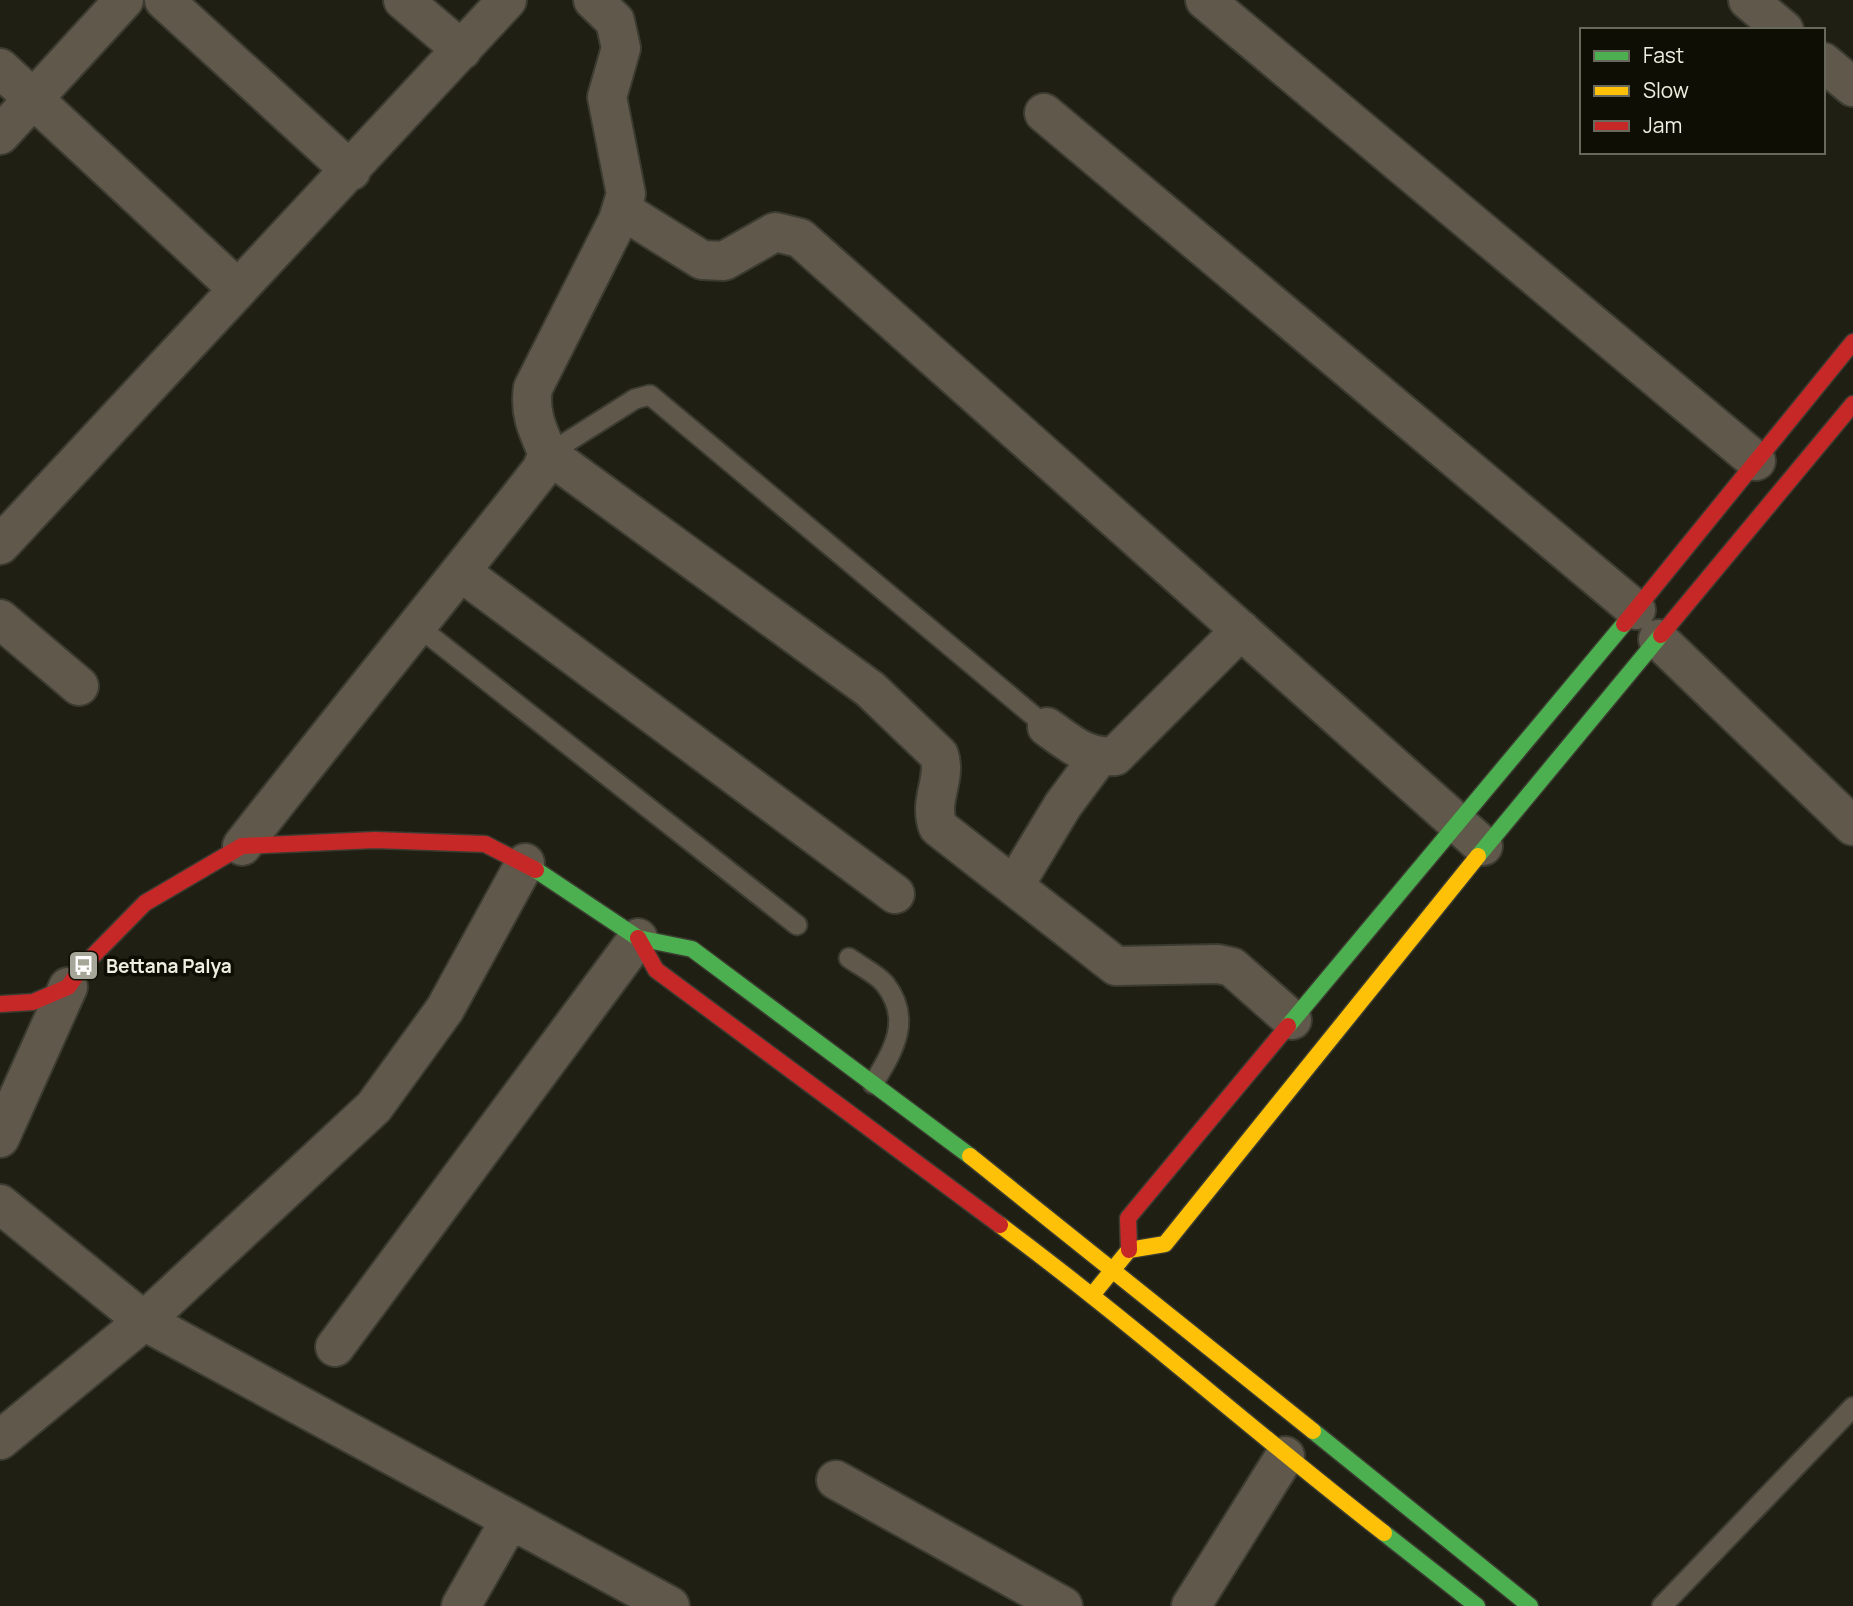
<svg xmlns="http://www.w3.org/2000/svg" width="1853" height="1606" font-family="Manrope,sans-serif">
<rect width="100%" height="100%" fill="#1f1f13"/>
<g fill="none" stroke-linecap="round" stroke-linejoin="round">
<defs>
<path id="lane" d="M548 454 635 399 650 395 1047 727
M415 624 797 925
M849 958C860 966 877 974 885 984 913 1020 893 1051 873 1084
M1662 1606 1853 1407"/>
<path id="street" d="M164 0 351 171
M403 0 462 50
M1205 0 1756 461
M1748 0 1784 30
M1823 62 1853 87
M0 68 238 289
M1044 113 1636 610
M0 135 124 0
M622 210 702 260 724 261 775 232 800 238 1483 846
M548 454 870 689 939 755C947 779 928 800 938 827L1116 966 1218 964 1232 967 1292 1020
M0 545 507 0
M461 572 895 894
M0 619 79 686
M1658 639 1853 826
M1047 727C1070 743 1086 759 1115 756L1241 630
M242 846C340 720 442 596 541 470L548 454C538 431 529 414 533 388L618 220 626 194 607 97 621 48 615 21 593 0
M1014 886 1063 805 1098 758
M0 1138 68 987
M0 1204 144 1321 670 1606
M335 1347 638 938
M0 1440 144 1321 374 1107 445 1009 525 863
M836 1480 1063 1606
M461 1606 510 1520
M1191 1606 1285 1456"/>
<path id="fast" d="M1478 856 1661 635
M536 870 638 938 692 949 970 1156
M1288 1026 1624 624
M1313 1431 1530 1606
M1384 1533 1477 1606"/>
<path id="slow" d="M970 1156 1313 1431
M1000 1225C1132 1323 1254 1432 1384 1533
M1093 1294 1129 1250 1165 1244 1478 856"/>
<path id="jam" d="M1624 624 1853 342
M1661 635 1853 404
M638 938 656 970 1000 1225
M0 1004 33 1002 68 987 83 966 145 903 242 846 375 840 485 844 536 870
M1129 1250 1128 1218 1288 1026"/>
</defs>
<use href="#lane" stroke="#3b3b31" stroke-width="23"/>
<use href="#street" stroke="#3b3b31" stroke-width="42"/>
<use href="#fast" stroke="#3b3b31" stroke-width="19"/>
<use href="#slow" stroke="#3b3b31" stroke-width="19"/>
<use href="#jam" stroke="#3b3b31" stroke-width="19"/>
<use href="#lane" stroke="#60594b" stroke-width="19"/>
<use href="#street" stroke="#60594b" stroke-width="38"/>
<use href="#fast" stroke="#4caf50" stroke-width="16"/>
<use href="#slow" stroke="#ffc107" stroke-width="16"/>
<use href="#jam" stroke="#c62828" stroke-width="16"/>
</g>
<defs>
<symbol id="bus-square" viewBox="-11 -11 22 22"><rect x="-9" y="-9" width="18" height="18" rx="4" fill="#a6a698" stroke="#0e0e05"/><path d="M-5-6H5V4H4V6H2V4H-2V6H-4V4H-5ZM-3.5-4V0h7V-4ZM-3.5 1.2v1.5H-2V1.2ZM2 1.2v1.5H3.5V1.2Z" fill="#fff"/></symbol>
</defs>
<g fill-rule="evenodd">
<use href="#bus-square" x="66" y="948" width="35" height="35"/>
</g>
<g text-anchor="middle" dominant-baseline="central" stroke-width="7" stroke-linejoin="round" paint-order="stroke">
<g font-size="19" font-weight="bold" fill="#eeefe0" stroke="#0e0e05" text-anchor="start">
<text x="106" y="966">Bettana Palya</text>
</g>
</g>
<rect x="1580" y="28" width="245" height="126" fill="#0e0e05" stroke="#68685d" stroke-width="2"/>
<rect x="1594" y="51" width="35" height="10" fill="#4caf50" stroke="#68685d" stroke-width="2"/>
<text x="1643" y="63" font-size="21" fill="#eeefe0">Fast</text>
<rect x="1594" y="86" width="35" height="10" fill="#ffc107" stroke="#68685d" stroke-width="2"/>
<text x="1643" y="98" font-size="21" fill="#eeefe0">Slow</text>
<rect x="1594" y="121" width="35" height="10" fill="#c62828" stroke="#68685d" stroke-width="2"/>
<text x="1643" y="133" font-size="21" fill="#eeefe0">Jam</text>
</svg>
